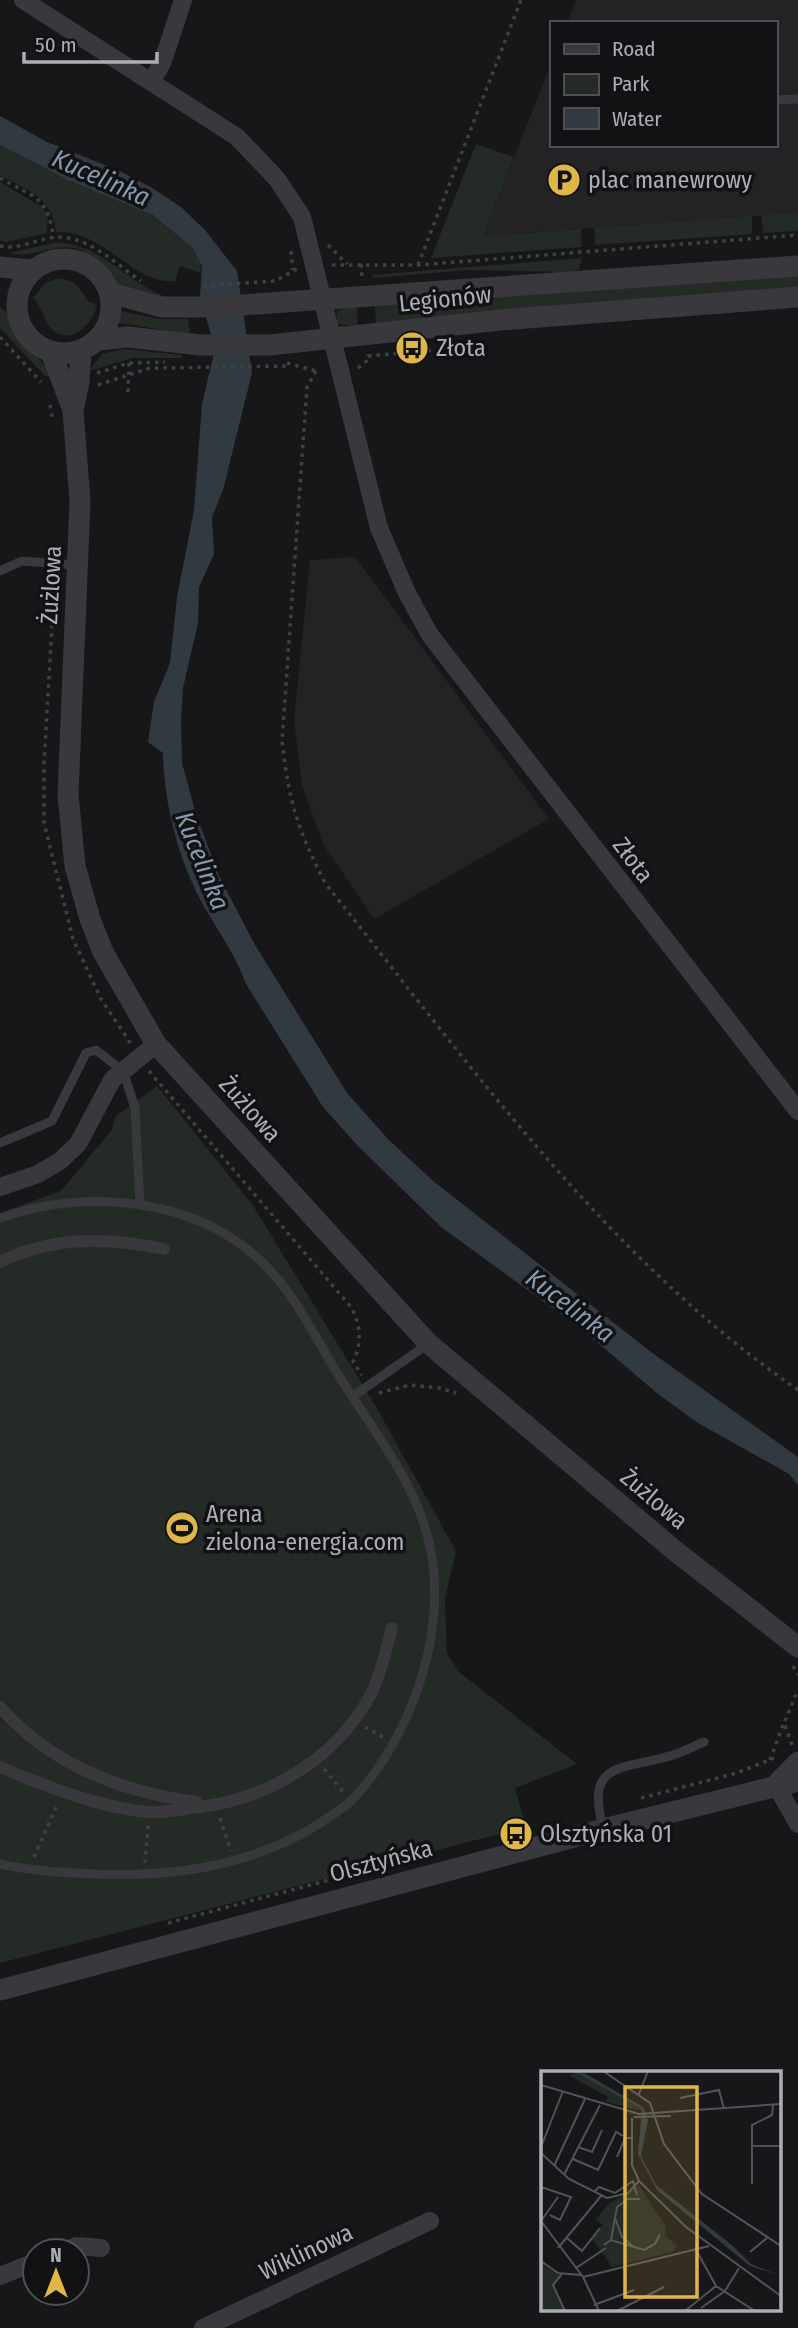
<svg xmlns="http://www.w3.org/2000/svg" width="798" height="2328" font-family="'Fira Sans Condensed',sans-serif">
<rect width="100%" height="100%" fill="#171719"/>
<path fill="#232326" d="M576 0H798V213L483 236 551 64V145H775V23H567Z
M355 557 549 819 374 919 323 844 302 785 294 720 310 560Z"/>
<path fill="#242a25" d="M476 144 514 157 483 236 581 229 582 247 431 258Z
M0 145C22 156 44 169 67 179 103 196 204 221 201 273L180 266 175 281C132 285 108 231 56 232 51 196 29 191 0 175Z
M0 182 42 207 48 214 47 233 6 242 0 240Z
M798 213V231L763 233 761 215Z
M752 216V234L595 245 594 228Z
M53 243C99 240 127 284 169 298 156 298 121 290 112 282 99 269 98 255 78 249 54 242 33 260 9 253Z
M582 258 579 270 565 272 469 270 373 278 372 275Z
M798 274V287L376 324 375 306Z
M59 278 75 283 88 301 97 305C93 324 69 348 51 328 43 319 42 307 33 298L45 283Z
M357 306 358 326 337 324V310Z
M0 307C15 317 13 331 23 343 34 355 45 362 52 377L45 376 0 328Z
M115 310 160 319H188L190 334 113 322Z
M124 349 181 355 182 358H133L89 371 102 354Z
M157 1086 252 1204 375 1405 456 1551 445 1599 447 1653 459 1672 577 1764 515 1788 526 1827 0 1963V1213L61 1191 111 1131 116 1116Z"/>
<path fill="#313941" d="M0 116 47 142 120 171 154 189 181 207 205 230 237 271 252 373 223 490 212 517 214 554 199 587 198 623 183 688 181 720 182 763 196 814 219 876 255 945 347 1093 388 1139 432 1180 651 1352 798 1457V1485L789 1474 698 1423 658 1394 584 1331 441 1227 357 1145 323 1107 246 984C236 956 220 934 205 908 179 862 164 806 163 753L148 742 154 702 170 663 177 597 194 510 202 404 215 349 200 296 202 266 193 248 153 215 68 180 0 145Z"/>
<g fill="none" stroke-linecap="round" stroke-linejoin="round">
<path stroke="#3f4044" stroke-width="3.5" stroke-dasharray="3.5 5" stroke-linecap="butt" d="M0 178C33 197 49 196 53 238
M328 245 347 264
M0 246C16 250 33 241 49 238 86 232 112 262 141 281
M291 251 293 270
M361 264 362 280
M332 265H418L798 235
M418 265 521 0
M203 286 275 281 297 269
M0 337 41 382
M368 356 457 348
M287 363 316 371
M358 368 368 360V354
M316 371 307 387 282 741C289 802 297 828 325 883 469 1063 605 1257 798 1390
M97 373 129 363 165 362
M98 385 150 368 290 366
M128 392 129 363
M50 405 53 421
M55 574 44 764V823L73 939 101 999 131 1044
M149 1071 351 1307C361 1325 362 1343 353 1362L362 1375
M379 1393 410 1385 440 1388 456 1393
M793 1666 798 1675
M365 1727 383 1737
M792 1745 784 1723 798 1690
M770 1760 783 1725
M324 1769 344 1793
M641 1798 737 1773 774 1758
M220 1818 231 1851
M34 1857 58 1803
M145 1863 148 1825
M168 1923 363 1871"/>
<path stroke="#39393d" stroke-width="9" d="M775 100 798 99
M0 571 22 561 77 565
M0 1143 52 1121 86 1053 96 1050 123 1071 135 1108 140 1205
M0 1218C88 1188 197 1197 265 1265 296 1296 316 1339 339 1376 372 1429 418 1485 430 1547 440 1594 433 1647 417 1691 403 1730 382 1768 353 1799 341 1811 322 1822 307 1831 239 1868 170 1877 94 1874 62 1873 31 1871 0 1864
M352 1397 428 1344
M604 1829C582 1759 626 1770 673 1755 683 1752 694 1746 704 1742"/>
<path stroke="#39393d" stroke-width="12" d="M0 1262C52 1236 108 1237 164 1249
M0 1707C51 1765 122 1792 196 1802
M0 1767C45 1786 98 1807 147 1812 164 1814 184 1808 200 1807 271 1798 337 1757 371 1694 381 1674 386 1650 392 1628"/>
<path stroke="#39393d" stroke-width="18" d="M23 0 237 137 277 179 302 217 379 528 407 593 430 635 798 1111
M152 81 163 61 183 0
M0 1187 38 1174 60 1161 78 1144 112 1080 156 1044
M776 1785 798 1824
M64 2251 76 2246 101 2248
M0 2276 35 2262
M203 2328 430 2221"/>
<path stroke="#39393d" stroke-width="21" d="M17 306a47 47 0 1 1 94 0a47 47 0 1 1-94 0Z
M0 267 30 270
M111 293 161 307H213L798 266
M98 340 128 337 201 345H270L500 320 798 297
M51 352 73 410 80 501 68 795 75 866 90 919 103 952 156 1044 428 1343 674 1550 798 1647
M73 410 79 382 81 351
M776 1785 798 1762
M0 1990 604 1829 798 1781"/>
</g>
<defs>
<symbol id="parking-disc" viewBox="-11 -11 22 22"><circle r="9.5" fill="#e0b648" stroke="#121214"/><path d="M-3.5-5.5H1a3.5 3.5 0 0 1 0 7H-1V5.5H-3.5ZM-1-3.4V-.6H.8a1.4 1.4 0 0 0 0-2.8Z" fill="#111"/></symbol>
<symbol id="bus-disc" viewBox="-11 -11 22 22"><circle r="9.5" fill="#e0b648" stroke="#121214"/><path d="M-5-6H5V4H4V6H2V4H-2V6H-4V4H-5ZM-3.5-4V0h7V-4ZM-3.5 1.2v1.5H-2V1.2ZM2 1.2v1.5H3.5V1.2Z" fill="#111"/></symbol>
<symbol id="stadium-disc" viewBox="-11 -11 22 22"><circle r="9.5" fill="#e0b648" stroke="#121214"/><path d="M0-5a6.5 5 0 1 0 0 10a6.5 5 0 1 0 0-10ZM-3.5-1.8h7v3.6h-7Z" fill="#111"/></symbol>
</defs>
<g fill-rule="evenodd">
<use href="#parking-disc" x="545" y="161" width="38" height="38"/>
<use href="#bus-disc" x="393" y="329" width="38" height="38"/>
<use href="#stadium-disc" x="163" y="1509" width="38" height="38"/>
<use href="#bus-disc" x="497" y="1815" width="38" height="38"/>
</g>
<g text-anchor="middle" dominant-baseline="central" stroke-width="7" stroke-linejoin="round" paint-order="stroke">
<g font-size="24" fill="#abaeb7" stroke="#121214" text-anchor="start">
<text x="588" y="180">plac manewrowy</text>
<text x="436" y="348">Złota</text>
<text x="206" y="1514">Arena<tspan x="206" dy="28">zielona-energia.com</tspan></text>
<text x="540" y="1834">Olsztyńska 01</text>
</g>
<g font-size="24" fill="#abaeb7" stroke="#121214">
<text transform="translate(445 299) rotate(-6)">Legionów</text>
<text transform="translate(51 585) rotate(-87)">Żużlowa</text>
<text transform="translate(633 860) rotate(53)">Złota</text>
<text transform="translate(250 1109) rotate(48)">Żużlowa</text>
<text transform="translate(654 1499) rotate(40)">Żużlowa</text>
<text transform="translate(381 1861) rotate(-15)">Olsztyńska</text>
<text transform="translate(306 2252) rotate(-25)">Wiklinowa</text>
</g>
<g font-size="26" font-style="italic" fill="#8599af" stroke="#121214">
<text transform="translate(101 178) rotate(24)">Kucelinka</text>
<text transform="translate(202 861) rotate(68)">Kucelinka</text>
<text transform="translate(570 1306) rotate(37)">Kucelinka</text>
</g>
</g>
<g transform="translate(541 2071)">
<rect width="240" height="240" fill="#171719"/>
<path d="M33 1 98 35 102 40 65 31 67 26 29 5ZM98 114 125 156 124 165 136 175 131 181 71 196 51 168 62 154 55 148 69 132ZM0 193 19 204 11 213 23 240H0Z" fill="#242a25"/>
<path d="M32 0 45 3 102 36 107 49 100 85 115 114 192 175 210 193 240 205 209 195 116 119 97 83 101 38Z" fill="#313941"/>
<path fill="none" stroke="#525358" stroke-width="2" d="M62 0 109 32 123 73 161 123 240 175M0 14 98 43 240 33M98 23 107 0M139 27 178 19 183 38M93 46 130 45M91 47V94L98 110 145 156 240 225M211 75H240M0 76 22 20M37 76 51 81 61 59M0 82 28 108 66 127 87 122 98 110M76 86 84 67H91M32 88 57 99 75 61 82 65M13 95 44 28M23 104 59 34M211 113V54L231 44 232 34M0 116 30 126 19 149 9 144M53 121 58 116 74 122 92 110 96 124M74 147 81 166 93 176M0 150 42 206 58 240M0 150 17 126M26 167 41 180 59 157M70 169 76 136 87 128H99M63 174 70 169 103 179 114 173 119 163M17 177 60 125M154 177 175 215 214 240M209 181 226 167M0 190 17 202 40 204M35 197 65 177M21 203 12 214 24 240M42 206 168 175M53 234 93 219M160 237 184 220 198 197M76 240 123 216M144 240 175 215"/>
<path fill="#e0b648" fill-opacity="0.15" stroke="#e0b648" stroke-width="3.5" d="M84 16H156V226H84Z"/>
<rect width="240" height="240" fill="none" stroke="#abaeb7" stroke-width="3.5"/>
</g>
<rect x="550" y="21" width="228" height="126" fill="#121214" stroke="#4f5055" stroke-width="2"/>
<rect x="564" y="44" width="35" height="10" fill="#39393d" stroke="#4f5055" stroke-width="2"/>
<text x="612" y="56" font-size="21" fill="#abaeb7">Road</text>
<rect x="564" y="74" width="35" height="21" fill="#242a25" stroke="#4f5055" stroke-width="2"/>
<text x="612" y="91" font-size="21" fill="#abaeb7">Park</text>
<rect x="564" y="108" width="35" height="21" fill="#313941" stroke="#4f5055" stroke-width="2"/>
<text x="612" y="126" font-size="21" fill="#abaeb7">Water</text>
<g transform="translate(56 2272)"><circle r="33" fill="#121214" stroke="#4f5055" stroke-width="2"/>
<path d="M0-5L12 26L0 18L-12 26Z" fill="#e0b648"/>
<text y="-10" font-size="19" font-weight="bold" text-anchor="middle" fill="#abaeb7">N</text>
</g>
<path d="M24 52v10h133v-10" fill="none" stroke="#abaeb7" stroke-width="3.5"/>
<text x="35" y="52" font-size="21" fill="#abaeb7" stroke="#121214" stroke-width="5" paint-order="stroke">50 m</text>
</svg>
